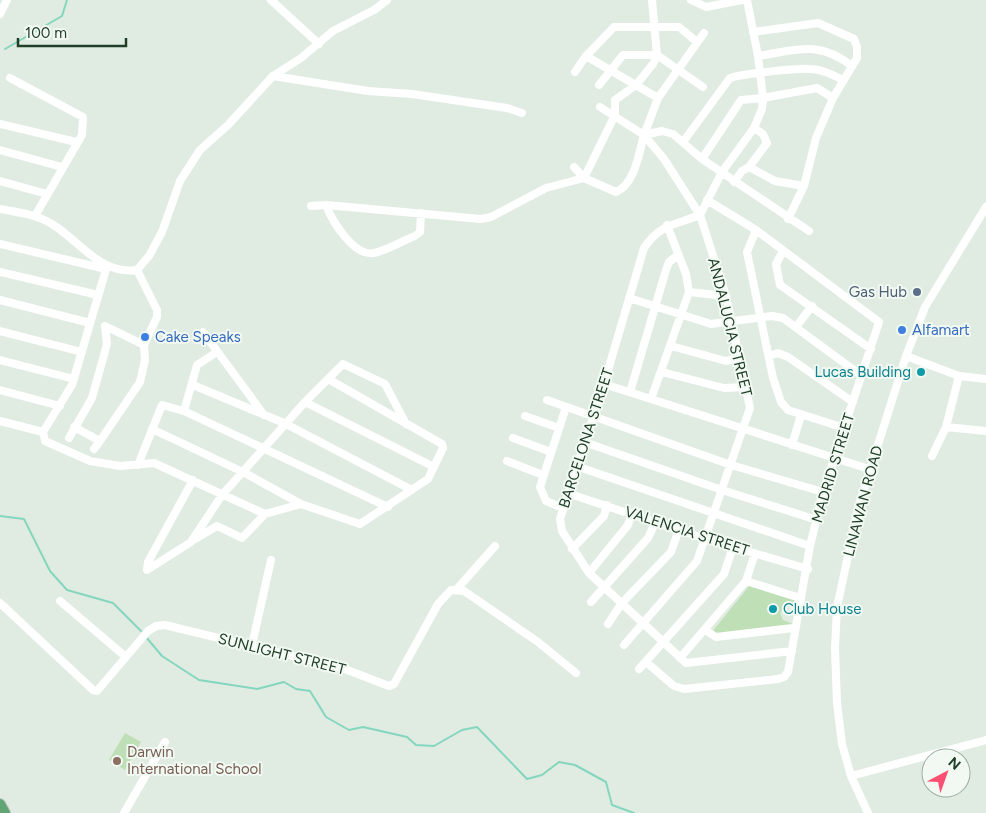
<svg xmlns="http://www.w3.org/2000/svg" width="986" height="813" font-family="Figtree,sans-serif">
<rect width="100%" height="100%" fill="#e0ece2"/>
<path fill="#bfdfb7" d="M750 585 802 600V606L789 603 780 613 783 620 798 626 722 636 711 633Z
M125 733 141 742 125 770 109 760Z"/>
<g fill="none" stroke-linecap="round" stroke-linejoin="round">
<path stroke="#84d6be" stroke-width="2" d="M5 49 62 16 67 0
M0 516 24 519 50 571 67 590 113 603 141 631
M146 637 162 656 199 680 257 689 284 682 296 689 310 691 326 717 349 730 363 727 407 737 416 745 434 746 462 730 477 727 527 779 542 775 559 762 575 765 606 782 612 805 634 813"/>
<defs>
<path id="major" d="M0 804 5 813"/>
</defs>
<use href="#major" stroke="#c1c9c3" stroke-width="12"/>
<path stroke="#fff" stroke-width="8" d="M271 0 319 44
M691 0 706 7 742 0
M747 0 758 56 763 98 762 109 754 128 722 172 700 215C675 225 660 224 644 248L604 384 560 519 562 531 589 573 686 663 792 651
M0 14 7 0
M753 32 818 23 854 39 857 47V58L833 98 816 138 804 186 788 219
M586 56 658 98
M758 56C797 50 818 40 852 66
M575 72 586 56 614 27H679L697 42
M273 76 368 91 412 94 507 108 522 113
M10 78 83 117 82 135 35 216
M599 85 623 55H657L703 87
M600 107 644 135 664 159 700 215 726 296 750 408 697 561 624 645
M0 124 76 142
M644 135 658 98 704 33
M683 142 730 78C741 74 797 68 810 69 822 69 833 75 843 80
M0 150 62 167
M702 159 741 100 763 98 817 88 833 98
M574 167 584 178 616 192C635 184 639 153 644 135L662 131 673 134 702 159 809 231
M749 167 767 143 763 134 754 128
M0 181 47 194
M734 182 742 171 749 167 775 181 804 186
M326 205C332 221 354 257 374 253 388 250 402 241 415 236L420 232 421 213
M311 206 326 205 481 219 491 217 546 188 584 178 615 115V100L636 85 653 64 657 55 652 0
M0 209C17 212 36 214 52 224 80 241 100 275 137 270L149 256 162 232 180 181 200 150 228 125 273 76 301 58 333 31 374 10 387 0
M756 230 747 252 773 378 781 402 788 410 841 427 844 431
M0 244 106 269
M783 251 776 264 780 285 871 349
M107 266 72 385 43 432 45 441 90 461 120 466 154 463 265 514 301 504
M0 272 98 295
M689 292 726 296
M629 298 711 324 772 316 783 318 862 376
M0 300 90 323
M796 327 812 306
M0 331 82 352
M203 332 264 415
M671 346 726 361 740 358
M769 356 778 353 788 357 853 402
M906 356 959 376 986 379
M0 360 74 379
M662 372 724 388 746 387
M604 384 869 469
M193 385 284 423 412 490
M0 390 60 406
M630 392 666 270 669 262 678 255
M651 399 689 292 686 274 667 225
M547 400 731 465 823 492
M184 411 197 365 217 352
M525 416 559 428
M0 421 43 432
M406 424 385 384 343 364 305 402 434 467
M74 427 100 441 94 449
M946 427 986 431
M152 429 243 472 301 504 360 524 428 479 443 448 442 444 330 380
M69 438 92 398 107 344 105 326 144 345
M513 438 551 452
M100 441 140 382 145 360 144 345 157 317V310L137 270
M584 442 722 490 817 520
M792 445 801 415
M932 456 946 427 959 376
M507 461 543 475
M138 465 162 405 184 411 388 507
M576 466 810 546
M193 480 148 562 147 570 191 542 222 495 305 402
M567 493 706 539 808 569
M563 508 546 501 540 487 566 407
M195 539 217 526 242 538 265 514
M572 549 604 516 607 505
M589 573 628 525 632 513
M746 581 800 598
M457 589 495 546
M60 601 126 657
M591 602 648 538 656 521
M0 603 93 690 97 691 148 631 156 626 165 625 342 668 389 686 394 684 438 604 451 590 464 591 538 642 576 673
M608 624 621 604 671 552 679 529
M705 630 716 637 793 628 796 626
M252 645 271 560
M680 658 746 581 755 553
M646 662 674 686 684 689 778 679 784 677 788 672 810 546 823 492 879 322 756 230 707 200
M639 669 724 574 733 547
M851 776 986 740
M124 813 165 742
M868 813 851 776 842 744 837 703 835 648 837 607 859 505 906 356 925 307 986 207"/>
<use href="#major" stroke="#61a575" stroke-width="10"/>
</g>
<circle fill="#5c6f8a" stroke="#f1f9f2" stroke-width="2" cx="917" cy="292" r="5"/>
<g fill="#3f7fe0" stroke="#f1f9f2" stroke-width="2">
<circle cx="902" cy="330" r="5"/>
<circle cx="145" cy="337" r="5"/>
</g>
<g fill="#0f9aa8" stroke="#f1f9f2" stroke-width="2">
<circle cx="921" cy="372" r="5"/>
<circle cx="773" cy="609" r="5"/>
</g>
<circle fill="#8d6e63" stroke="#f1f9f2" stroke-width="2" cx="117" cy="761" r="5"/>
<g text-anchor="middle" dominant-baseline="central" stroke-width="4" stroke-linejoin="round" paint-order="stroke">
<g font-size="15" fill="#4e5e75" stroke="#f1f9f2" text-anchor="end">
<text x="907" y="292">Gas Hub</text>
</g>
<g font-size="15" fill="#203e28" stroke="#f1f9f2">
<text transform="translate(730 327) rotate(76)">ANDALUCIA STREET</text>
<text transform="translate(586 438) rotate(-72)">BARCELONA STREET</text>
<text transform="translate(833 468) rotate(-73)">MADRID STREET</text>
<text transform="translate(863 501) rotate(-75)">LINAWAN ROAD</text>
<text transform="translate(687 531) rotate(18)">VALENCIA STREET</text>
<text transform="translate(282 654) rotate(14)">SUNLIGHT STREET</text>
</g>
<g font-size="15" fill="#366cbe" stroke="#f1f9f2" text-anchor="start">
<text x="912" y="330">Alfamart</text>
<text x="155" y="337">Cake Speaks</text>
</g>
<g font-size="15" fill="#0d838f" stroke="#f1f9f2" text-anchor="end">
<text x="911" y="372">Lucas Building</text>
<text x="783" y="609" text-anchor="start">Club House</text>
</g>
<g font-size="15" fill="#785e54" stroke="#f1f9f2" text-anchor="start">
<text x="127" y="752">Darwin<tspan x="127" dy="17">International School</tspan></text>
</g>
</g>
<g transform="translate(946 773) rotate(41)"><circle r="24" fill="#f1f9f2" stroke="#9daea1"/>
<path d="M0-4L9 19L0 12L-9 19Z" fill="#fc4f72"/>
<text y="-8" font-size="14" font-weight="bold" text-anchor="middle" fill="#203e28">N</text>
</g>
<path d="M18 38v8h108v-8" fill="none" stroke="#203e28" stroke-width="2.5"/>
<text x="25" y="38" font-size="15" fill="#203e28" stroke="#f1f9f2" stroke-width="4" paint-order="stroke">100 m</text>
</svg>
